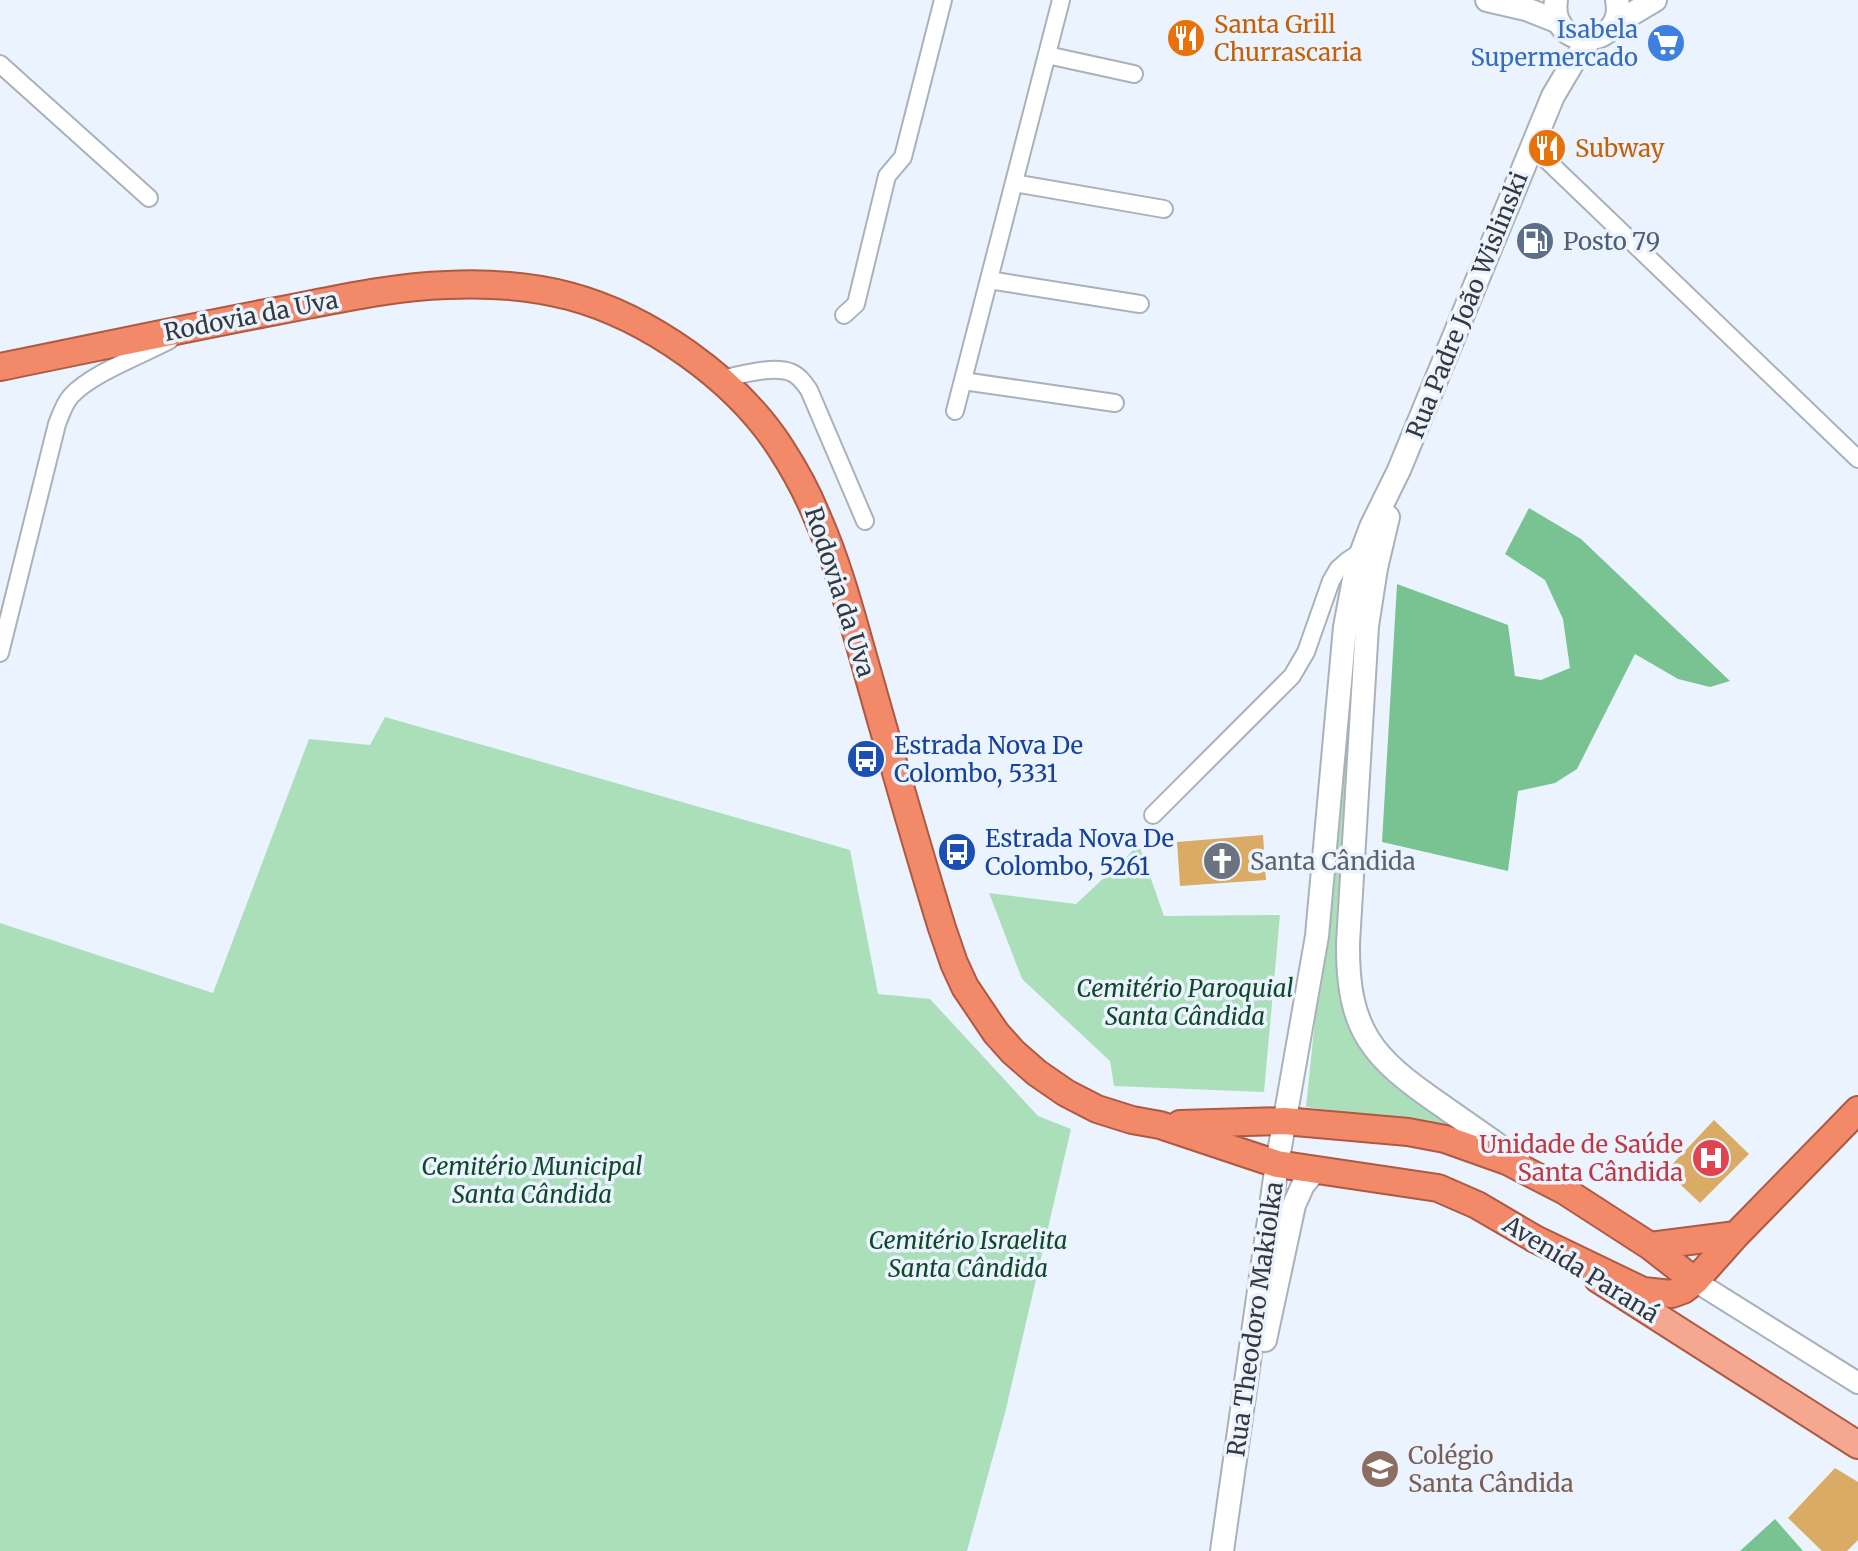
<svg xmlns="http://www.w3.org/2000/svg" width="1858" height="1551" font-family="Merriweather,serif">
<rect width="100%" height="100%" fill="#ebf4fe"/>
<path fill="#aadfba" d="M385 717 850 850 878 994 930 999 1038 1116 1071 1129 1005 1413 967 1551H0V923L213 993 309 739 370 745Z
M1343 749 1347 755 1344 815 1351 1028C1359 1044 1368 1062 1382 1074 1405 1095 1434 1111 1460 1128L1306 1107Z
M1139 845 1164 916 1280 915 1264 1092 1114 1086 1110 1061 1022 979 989 893 1076 904Z"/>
<path fill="#78c391" d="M1529 508 1581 539 1730 681 1710 687 1678 679 1635 654 1577 769 1555 783 1518 791 1508 871 1382 842 1397 584 1508 625 1515 676 1541 680 1570 668 1563 619 1545 580 1505 554Z
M1775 1519 1803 1551H1740Z"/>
<path fill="#daab65" d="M1263 835 1266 880 1180 886 1177 842Z
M1714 1120 1749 1154 1700 1203 1666 1171Z
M1835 1468 1858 1482V1540L1847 1551H1822L1788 1518Z"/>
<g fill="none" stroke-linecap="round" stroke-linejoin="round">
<defs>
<path id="minor" d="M1047 55 1134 74
M0 64 149 198
M1532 146 1858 459
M1014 183 1164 209
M989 280 1140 304
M844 315 856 304 887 176 903 157 943 0
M719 379C738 376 772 365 790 372 799 375 804 383 809 390L865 521
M963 381 1115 403
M955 411 1061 0
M0 653 57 424C61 414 64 404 71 396 92 373 142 355 170 340
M1153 815 1292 676 1306 652 1331 581 1338 569 1347 561 1362 551"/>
<path id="tertiary" d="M1695 1281 1858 1383"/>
<path id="secondary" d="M1487 0 1526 9 1559 22
M1556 0C1548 52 1627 50 1617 0
M1613 25 1655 0
M1388 517 1376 568 1367 626 1348 943C1347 1030 1372 1058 1441 1105 1467 1123 1492 1141 1518 1159
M1265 1340 1294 1205 1303 1185 1316 1169
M1222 1551 1277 1164 1317 936 1345 627 1355 574 1362 551 1371 527 1399 470 1553 96 1572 64 1590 39"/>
<path id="primary" d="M1598 1279 1858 1445"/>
<path id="trunk" d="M0 367C89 349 177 330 266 313 326 302 386 287 447 285 487 283 530 286 569 296 648 317 735 378 780 447 795 470 808 494 818 519 840 569 853 622 868 674 892 759 916 844 942 928L954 963 965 987 996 1033 1013 1052 1037 1073 1066 1093 1097 1109 1132 1120 1160 1125 1277 1164 1438 1188 1477 1205 1535 1239 1643 1291 1672 1294 1683 1290 1695 1281 1736 1235 1858 1110
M1180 1124 1284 1121 1408 1132 1445 1139 1507 1161 1565 1191 1650 1246 1695 1281
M1650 1246 1736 1235"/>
</defs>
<use href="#minor" stroke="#a9b1ba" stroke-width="20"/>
<use href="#tertiary" stroke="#a9b1ba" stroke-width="24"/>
<use href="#secondary" stroke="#a9b1ba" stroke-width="26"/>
<use href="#primary" stroke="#ae5a42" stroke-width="30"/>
<use href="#trunk" stroke="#ae5a42" stroke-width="30"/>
<use href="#minor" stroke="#fff" stroke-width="16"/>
<use href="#tertiary" stroke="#fff" stroke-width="20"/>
<use href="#secondary" stroke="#fff" stroke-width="22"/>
<use href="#primary" stroke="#f5a78f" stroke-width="26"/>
<use href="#trunk" stroke="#f28a6a" stroke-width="26"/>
</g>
<defs>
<symbol id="restaurant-disc" viewBox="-11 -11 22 22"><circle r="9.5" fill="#e8710a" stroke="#ebf4fe"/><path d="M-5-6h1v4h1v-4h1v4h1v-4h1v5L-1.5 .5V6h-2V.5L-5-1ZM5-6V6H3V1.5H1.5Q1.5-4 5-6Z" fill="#fff"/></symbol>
<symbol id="supermarket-disc" viewBox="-11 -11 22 22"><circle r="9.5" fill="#3f7fe0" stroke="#ebf4fe"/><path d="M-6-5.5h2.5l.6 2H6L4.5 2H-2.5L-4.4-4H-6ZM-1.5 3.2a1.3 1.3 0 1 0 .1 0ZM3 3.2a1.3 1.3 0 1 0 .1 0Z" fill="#fff"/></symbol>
<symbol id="fuel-disc" viewBox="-11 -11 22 22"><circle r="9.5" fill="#5c6f8a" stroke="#ebf4fe"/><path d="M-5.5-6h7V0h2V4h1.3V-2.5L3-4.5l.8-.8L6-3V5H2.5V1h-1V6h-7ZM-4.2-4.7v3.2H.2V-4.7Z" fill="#fff"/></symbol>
<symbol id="bus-disc" viewBox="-11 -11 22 22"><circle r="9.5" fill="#1a4fb4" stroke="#ebf4fe"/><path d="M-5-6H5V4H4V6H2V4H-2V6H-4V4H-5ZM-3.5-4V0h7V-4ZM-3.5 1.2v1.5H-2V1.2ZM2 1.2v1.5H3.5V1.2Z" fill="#fff"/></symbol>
<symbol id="church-disc" viewBox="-11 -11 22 22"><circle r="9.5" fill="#6b7280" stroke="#ebf4fe"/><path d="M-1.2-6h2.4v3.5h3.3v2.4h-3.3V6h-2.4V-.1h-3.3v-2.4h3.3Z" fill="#fff"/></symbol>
<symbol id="hospital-disc" viewBox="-11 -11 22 22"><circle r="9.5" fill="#e0444e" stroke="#ebf4fe"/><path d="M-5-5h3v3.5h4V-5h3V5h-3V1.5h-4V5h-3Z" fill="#fff"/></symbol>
<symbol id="school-disc" viewBox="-11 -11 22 22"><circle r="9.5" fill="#8d6e63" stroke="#ebf4fe"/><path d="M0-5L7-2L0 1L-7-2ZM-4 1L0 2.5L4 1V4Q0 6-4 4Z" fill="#fff"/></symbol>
</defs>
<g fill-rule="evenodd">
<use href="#restaurant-disc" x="1164" y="16" width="44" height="44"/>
<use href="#supermarket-disc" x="1644" y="21" width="44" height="44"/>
<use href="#restaurant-disc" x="1525" y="126" width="44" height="44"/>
<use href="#fuel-disc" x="1513" y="219" width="44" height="44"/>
<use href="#bus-disc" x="844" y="737" width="44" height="44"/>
<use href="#bus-disc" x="935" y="830" width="44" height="44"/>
<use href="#church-disc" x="1200" y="839" width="44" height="44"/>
<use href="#hospital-disc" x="1689" y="1136" width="44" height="44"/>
<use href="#school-disc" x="1358" y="1447" width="44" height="44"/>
</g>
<g text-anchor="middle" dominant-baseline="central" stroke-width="7" stroke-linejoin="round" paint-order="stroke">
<g font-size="24" fill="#c56008" stroke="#ebf4fe" text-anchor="start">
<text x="1214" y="24">Santa Grill<tspan x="1214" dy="28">Churrascaria</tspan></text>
<text x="1575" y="148">Subway</text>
</g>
<g font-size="24" fill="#366cbe" stroke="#ebf4fe" text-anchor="end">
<text x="1638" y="29">Isabela<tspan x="1638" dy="28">Supermercado</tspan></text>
</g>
<g font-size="24" fill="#4e5e75" stroke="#ebf4fe" text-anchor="start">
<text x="1563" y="241">Posto 79</text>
</g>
<g font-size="24" fill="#35383c" stroke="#ebf4fe">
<text transform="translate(1467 305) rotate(-68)">Rua Padre João Wislinski</text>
<text transform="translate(251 316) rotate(-11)">Rodovia da Uva</text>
<text transform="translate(840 592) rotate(72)">Rodovia da Uva</text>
<text transform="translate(1581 1269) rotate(32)">Avenida Paraná</text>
<text transform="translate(1255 1319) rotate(-82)">Rua Theodoro Makiolka</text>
</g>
<g font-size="24" fill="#164399" stroke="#ebf4fe" text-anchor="start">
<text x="894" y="745">Estrada Nova De<tspan x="894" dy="28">Colombo, 5331</tspan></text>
<text x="985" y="838">Estrada Nova De<tspan x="985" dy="28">Colombo, 5261</tspan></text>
</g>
<g font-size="24" fill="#5b616d" stroke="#ebf4fe" text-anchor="start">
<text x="1250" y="861">Santa Cândida</text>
</g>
<g font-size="24" font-style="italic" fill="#0f4828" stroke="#ebf4fe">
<text x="1185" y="988">Cemitério Paroquial<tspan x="1185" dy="28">Santa Cândida</tspan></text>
<text x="532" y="1166">Cemitério Municipal<tspan x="532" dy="28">Santa Cândida</tspan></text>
<text x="968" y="1240">Cemitério Israelita<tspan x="968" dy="28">Santa Cândida</tspan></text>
</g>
<g font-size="24" fill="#be3a42" stroke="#ebf4fe" text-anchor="end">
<text x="1683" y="1144">Unidade de Saúde<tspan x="1683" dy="28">Santa Cândida</tspan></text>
</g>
<g font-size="24" fill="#785e54" stroke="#ebf4fe" text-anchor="start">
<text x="1408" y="1455">Colégio<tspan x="1408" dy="28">Santa Cândida</tspan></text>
</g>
</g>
</svg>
